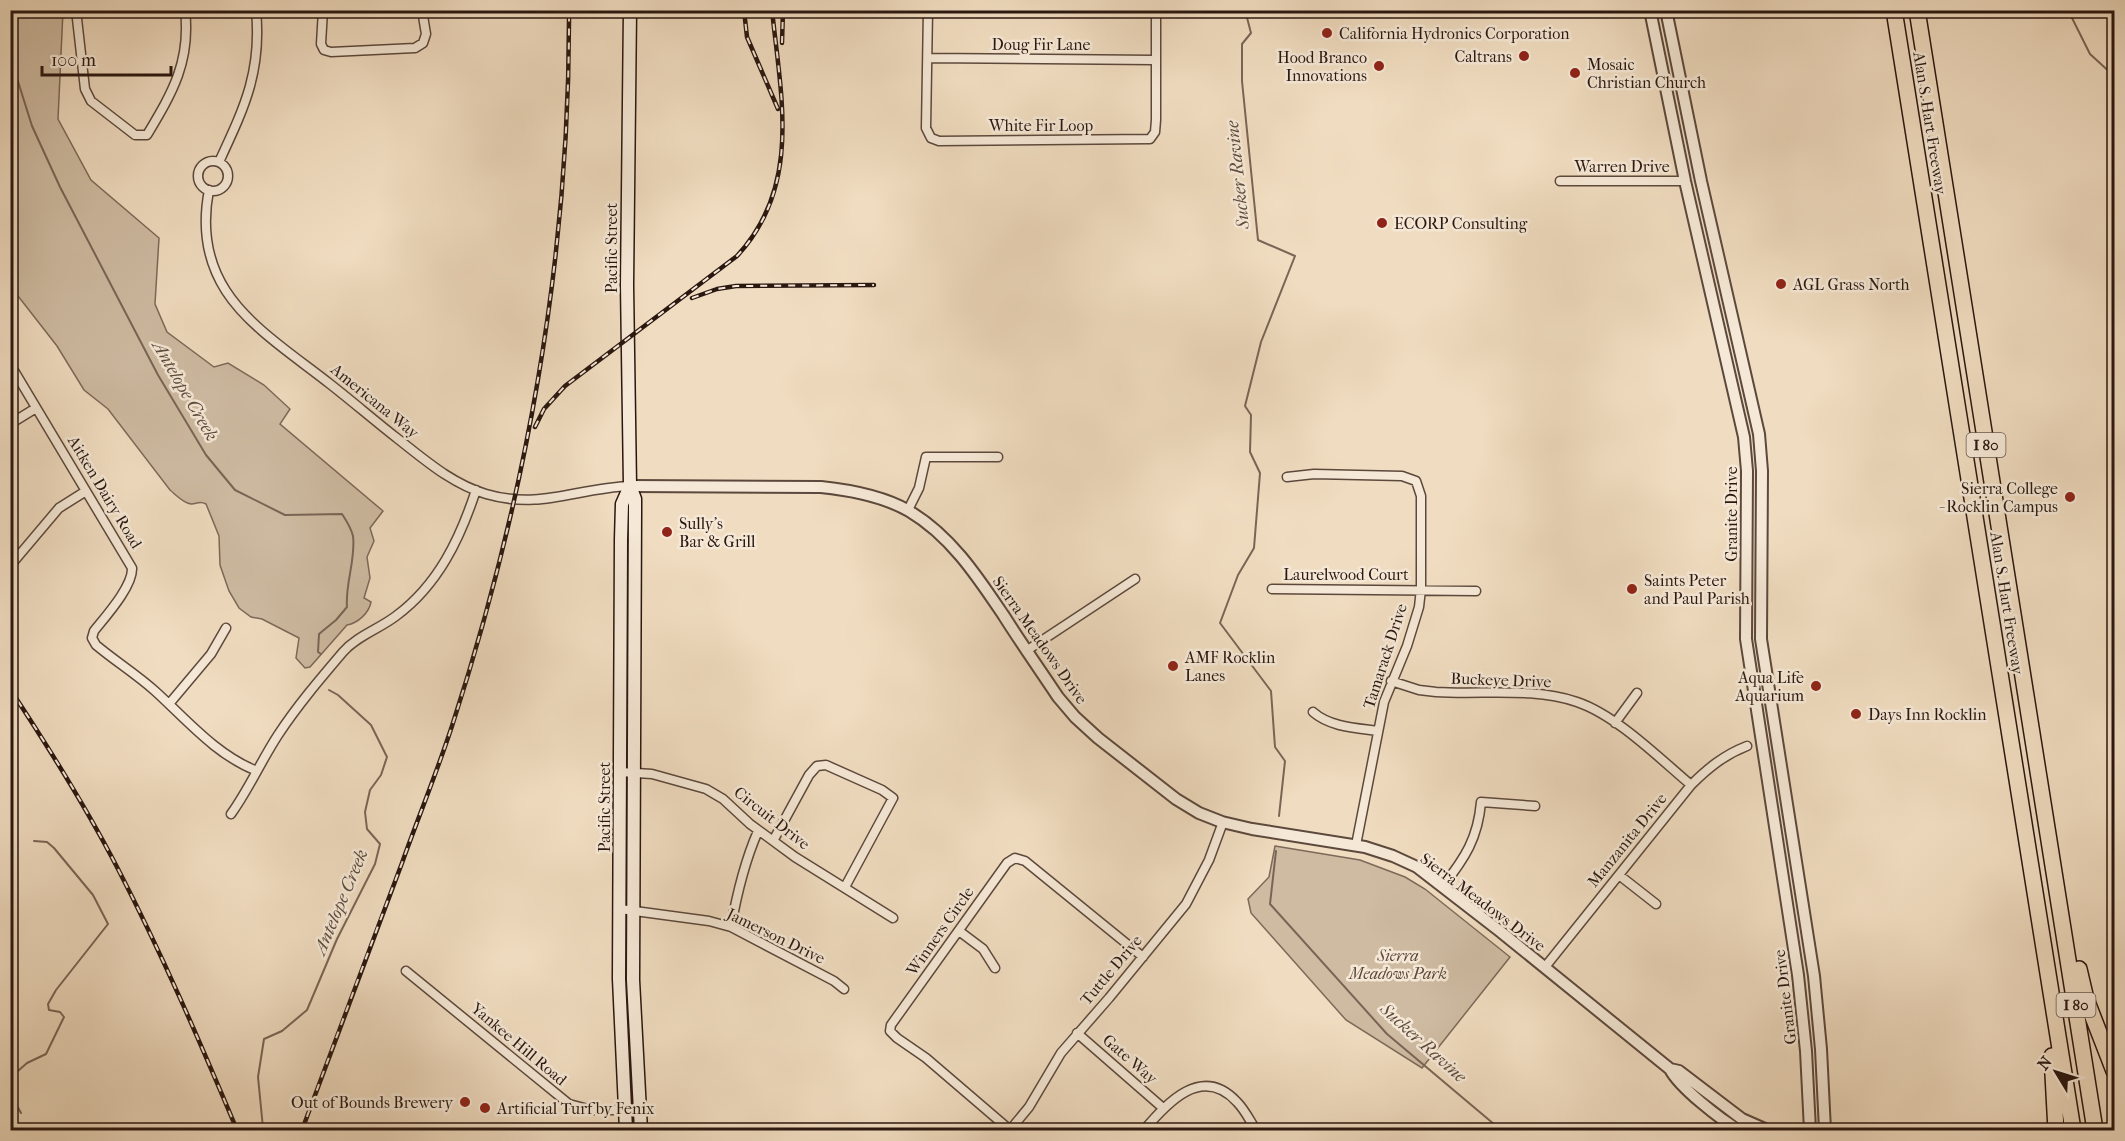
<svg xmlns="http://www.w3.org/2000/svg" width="2125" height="1141" font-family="'IM FELL French Canon',serif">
<rect width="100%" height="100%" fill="#f0dcc0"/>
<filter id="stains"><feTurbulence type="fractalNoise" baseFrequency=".00333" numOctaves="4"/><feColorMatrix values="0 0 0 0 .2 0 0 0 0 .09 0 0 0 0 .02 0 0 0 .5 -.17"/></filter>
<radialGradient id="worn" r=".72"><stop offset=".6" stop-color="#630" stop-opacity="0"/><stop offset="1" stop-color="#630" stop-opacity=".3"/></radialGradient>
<path fill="#cebba2" stroke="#7c6959" stroke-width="1.5" d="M10 11H63L58 119 91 180 159 238 155 304 167 332 214 367 228 363 264 385 290 409 280 424 383 511 370 528 374 541 367 557 370 578 364 598 371 602C369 613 358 623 347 625L310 667 305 668 296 658 299 638 262 619 251 617 239 608 229 591 220 565 219 536 206 504C199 500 198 504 191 504 183 503 176 495 170 490L108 409 84 390 57 346 11 287Z
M1275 846 1360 860 1405 877 1425 889 1510 957 1422 1068 1346 1020 1251 913 1248 899 1269 877Z"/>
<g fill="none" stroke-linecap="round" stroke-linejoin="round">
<path stroke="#796556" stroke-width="2" d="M1245 10 1251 33 1242 44V81L1258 240 1295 256 1261 342 1245 406 1251 415 1250 452 1260 473 1254 548 1238 575 1220 623 1271 691 1275 747 1285 761 1279 816
M2068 10 2090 54 2114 76
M10 56 32 126 60 187 158 375 206 455 235 490 285 515 342 514C346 520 351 528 353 536 356 559 345 584 347 607L336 620 319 634 318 652 321 654
M1276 851 1270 904 1387 1034 1501 1130
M10 1078 27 1063 46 1054 64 1017 60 1012 49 1010 48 1004 56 990 108 924 93 895 54 848 47 842 34 841
M10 1093 21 1113
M262 1130 263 1128 258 1077 264 1039 282 1031 307 1010 337 939 375 864 380 844 367 829 365 812 370 790 381 775 387 757 371 725 338 695 329 690"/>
<defs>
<path id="minor" d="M76 10 85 89 91 101 135 135H147C172 93 191 62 185 10
M323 10 321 44 324 50 331 52 415 48 423 43 426 34 422 10
M928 10 926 128 931 138 939 141 1150 139 1155 132 1156 120V10
M928 58 1154 60
M198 176a15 15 0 1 1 30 0a15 15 0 1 1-30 0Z
M219 162C244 108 262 72 256 10
M1560 181H1685
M209 190C202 226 206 260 226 291 249 327 296 357 330 384 353 402 375 421 398 439 425 460 452 484 486 494 541 510 576 488 630 486
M10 364 132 568C133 586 106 616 94 631L92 638 96 645C115 661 136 674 155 691 186 719 216 755 257 771
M10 424 36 408
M1287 477 1314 474 1402 476 1416 481 1421 496V589L1419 607 1407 646 1384 702 1356 845
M908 510 919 488 926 457H998
M10 566 59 508 86 491
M1272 589 1476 591
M1026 651 1135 579
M1391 681 1419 690 1436 692C1482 695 1533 687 1577 702 1616 715 1659 758 1691 785
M169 704 211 654 226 628
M1313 712C1330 727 1356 728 1378 731
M1615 723 1637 693
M620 772 652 774 706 789 723 799 750 824 795 857 893 918
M231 814C249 789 261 761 278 735 297 706 320 679 343 652 357 636 379 629 396 616 438 585 460 539 476 490
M773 841 809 775 817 766 826 765 882 790 893 798 845 887
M1619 875 1656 904
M1443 886C1465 858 1478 838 1481 802L1535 806
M620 909 709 921 731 927 834 981 844 989
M731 927C737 893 744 863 758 831
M959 931 983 949 995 968
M1545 967 1691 785C1708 768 1724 755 1747 746
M406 971 569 1104 592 1110H625
M1077 1033 1163 1108
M1010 1130 926 1058 897 1038 890 1031 891 1025 1007 863 1015 858 1025 861 1143 957
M1010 1130 1029 1107 1061 1053 1109 998 1186 904 1209 860 1223 822
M1144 1130C1167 1103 1202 1064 1237 1102 1245 1110 1250 1121 1256 1130"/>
<path id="tertiary" d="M1650 10 1685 181 1744 437 1747 471 1746 639 1798 975 1806 1051 1810 1130
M1666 10 1701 181 1759 434 1762 471 1761 639 1814 976 1821 1049 1825 1130
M630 486 821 487C850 490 883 496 909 511 951 536 977 576 1004 616 1021 643 1040 670 1058 697L1075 717 1098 738 1176 799 1199 813 1222 822 1252 829 1365 847 1393 856 1417 867 1501 932 1670 1069C1679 1087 1721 1120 1739 1130
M1670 1069 1679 1071 1742 1119 1767 1130"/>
<path id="secondary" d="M630 10 627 285 630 486 635 499V510L633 980 641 1130
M626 1130 619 979 621 540 622 504 630 486"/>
<path id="motorway" d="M1894 10 2073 1130
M1917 10 2095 1130
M2079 969 2086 999 2114 1071
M2052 1056 2056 1130"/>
</defs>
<use href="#minor" stroke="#5c483c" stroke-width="11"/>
<use href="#tertiary" stroke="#5c483c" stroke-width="14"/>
<use href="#secondary" stroke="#2a1710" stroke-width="15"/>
<use href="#motorway" stroke="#2a1710" stroke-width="18"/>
<use href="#minor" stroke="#f5e8d6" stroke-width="8"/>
<use href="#tertiary" stroke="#f5e8d6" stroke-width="10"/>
<use href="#secondary" stroke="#f5e8d6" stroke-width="12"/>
<use href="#motorway" stroke="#f0dcc0" stroke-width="15"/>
<defs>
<path id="rail" d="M744 10 747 37 778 109
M782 43 783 10
M692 298 717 289 736 286 874 285
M535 427 544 409 565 386 737 256C802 186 781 97 772 10
M10 689C49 748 86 807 118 869 162 954 200 1042 237 1130
M302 1130C335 1041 368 952 402 863 418 818 437 772 452 726 527 495 570 254 569 10"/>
</defs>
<use href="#rail" stroke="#2a1710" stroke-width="4.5"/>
<use href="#rail" stroke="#f5e8d6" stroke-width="2" stroke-dasharray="7" stroke-linecap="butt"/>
</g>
<g fill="#8f2418" stroke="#f5e8d6" stroke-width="2">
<circle cx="1327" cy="33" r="6"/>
<circle cx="1524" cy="56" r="6"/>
<circle cx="1379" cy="66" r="6"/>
<circle cx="1575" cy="73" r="6"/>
<circle cx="1382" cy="223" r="6"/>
<circle cx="1781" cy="284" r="6"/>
<circle cx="2070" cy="497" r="6"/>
<circle cx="667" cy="532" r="6"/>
<circle cx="1632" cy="589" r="6"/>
<circle cx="1173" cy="666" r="6"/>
<circle cx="1816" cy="686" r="6"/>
<circle cx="1856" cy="714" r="6"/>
<circle cx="465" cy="1102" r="6"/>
<circle cx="485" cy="1108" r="6"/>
</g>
<g text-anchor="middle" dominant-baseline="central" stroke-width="5" stroke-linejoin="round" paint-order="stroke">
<g fill="#f5e8d6" stroke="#67564b" stroke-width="1.5">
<rect x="1966.5" y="433" width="39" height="24" rx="4.5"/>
<rect x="2056.5" y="993" width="39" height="24" rx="4.5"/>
</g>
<g font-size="15" font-weight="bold" fill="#2a1710">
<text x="1986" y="445">I 80</text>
<text x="2076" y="1005">I 80</text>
</g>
<g font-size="16" fill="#2a1710" stroke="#f5e8d6" text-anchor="start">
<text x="1339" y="33">California Hydronics Corporation</text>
<text x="1512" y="56" text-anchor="end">Caltrans</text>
<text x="1367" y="57" text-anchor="end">Hood Branco<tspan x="1367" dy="18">Innovations</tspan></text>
<text x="1587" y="64">Mosaic<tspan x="1587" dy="18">Christian Church</tspan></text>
<text x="1394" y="223">ECORP Consulting</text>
<text x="1793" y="284">AGL Grass North</text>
<text x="2058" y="488" text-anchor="end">Sierra College<tspan x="2058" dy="18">- Rocklin Campus</tspan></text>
<text x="679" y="523">Sully's<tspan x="679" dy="18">Bar &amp; Grill</tspan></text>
<text x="1644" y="580">Saints Peter<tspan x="1644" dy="18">and Paul Parish</tspan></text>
<text x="1185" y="657">AMF Rocklin<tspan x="1185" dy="18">Lanes</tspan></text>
<text x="1804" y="677" text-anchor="end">Aqua Life<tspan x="1804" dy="18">Aquarium</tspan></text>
<text x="1868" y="714">Days Inn Rocklin</text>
<text x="453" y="1102" text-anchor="end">Out of Bounds Brewery</text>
<text x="497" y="1108">Artificial Turf by Fenix</text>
</g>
<g font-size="16" fill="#2a1710" stroke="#f5e8d6">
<text x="1041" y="44">Doug Fir Lane</text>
<text transform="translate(1930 123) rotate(81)">Alan S. Hart Freeway</text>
<text x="1041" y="125">White Fir Loop</text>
<text x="1622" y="166">Warren Drive</text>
<text transform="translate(611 248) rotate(-90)">Pacific Street</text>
<text transform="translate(375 401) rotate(39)">Americana Way</text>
<text transform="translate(105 492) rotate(59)">Aitken Dairy Road</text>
<text transform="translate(1731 514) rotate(-90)">Granite Drive</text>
<text x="1346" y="574">Laurelwood Court</text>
<text transform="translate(2007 603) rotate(81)">Alan S. Hart Freeway</text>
<text transform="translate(1040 640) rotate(55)">Sierra Meadows Drive</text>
<text transform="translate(1385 656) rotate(-72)">Tamarack Drive</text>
<text transform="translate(1501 680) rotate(2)">Buckeye Drive</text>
<text transform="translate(604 807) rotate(-90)">Pacific Street</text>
<text transform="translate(772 818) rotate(38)">Circuit Drive</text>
<text transform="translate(1627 840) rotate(-51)">Manzanita Drive</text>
<text transform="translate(1483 902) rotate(37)">Sierra Meadows Drive</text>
<text transform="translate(940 931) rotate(-55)">Winners Circle</text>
<text transform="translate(776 936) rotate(26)">Jamerson Drive</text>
<text transform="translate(1111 970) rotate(-50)">Tuttle Drive</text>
<text transform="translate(1785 997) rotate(-97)">Granite Drive</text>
<text transform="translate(519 1044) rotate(40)">Yankee Hill Road</text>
<text transform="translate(1130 1059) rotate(41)">Gate Way</text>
</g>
<g font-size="16" font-style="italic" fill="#5b483c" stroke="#f5e8d6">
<text x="1398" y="955">Sierra<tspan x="1398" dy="18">Meadows Park</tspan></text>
</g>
<g font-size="18" font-style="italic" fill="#5e4b3e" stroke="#f5e8d6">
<text transform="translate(1238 175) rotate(-96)">Sucker Ravine</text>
<text transform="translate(185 391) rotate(60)">Antelope Creek</text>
<text transform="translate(341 902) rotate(-67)">Antelope Creek</text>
<text transform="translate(1423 1043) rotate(42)">Sucker Ravine</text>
</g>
</g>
<rect width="2125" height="1141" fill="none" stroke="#f0dcc0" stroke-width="36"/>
<rect x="12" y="12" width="2101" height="1117" fill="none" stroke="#2a1710" stroke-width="3"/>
<rect x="18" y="18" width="2089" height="1105" fill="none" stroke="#2a1710" stroke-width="1.5"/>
<g transform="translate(2056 1072) rotate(308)" stroke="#f5e8d6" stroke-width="4.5" paint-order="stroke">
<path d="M0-4.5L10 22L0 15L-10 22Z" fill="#2a1710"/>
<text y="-9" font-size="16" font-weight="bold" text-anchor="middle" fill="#2a1710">N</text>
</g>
<path d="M42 66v9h129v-9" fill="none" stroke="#2a1710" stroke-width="3"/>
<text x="51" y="66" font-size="18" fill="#2a1710" stroke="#f5e8d6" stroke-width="4.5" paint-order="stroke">100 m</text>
<rect width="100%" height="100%" filter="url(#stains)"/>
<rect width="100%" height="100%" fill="url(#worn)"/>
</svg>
